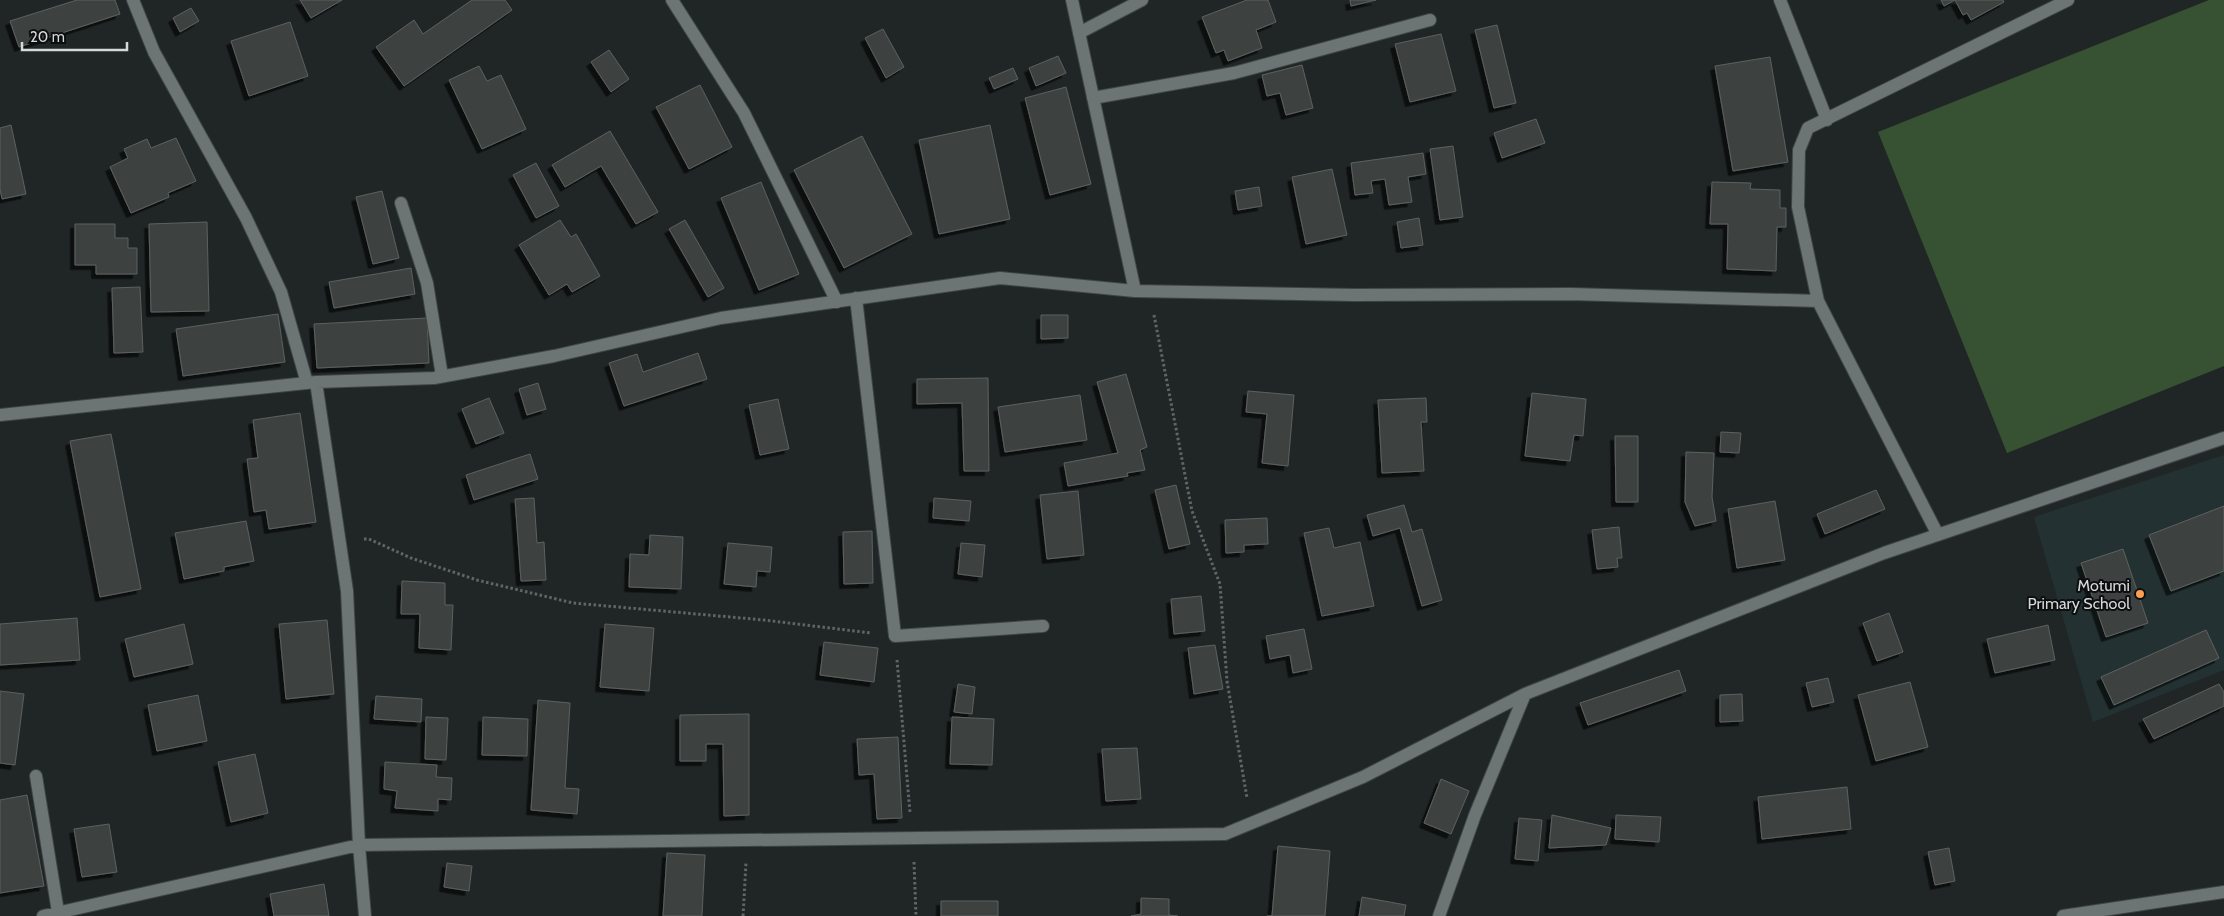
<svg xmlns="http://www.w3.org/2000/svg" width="2224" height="916" font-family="Cabin,sans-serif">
<defs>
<filter id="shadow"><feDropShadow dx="-4.5" dy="4.5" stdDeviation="0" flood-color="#0009"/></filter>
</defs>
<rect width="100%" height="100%" fill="#202626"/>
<path fill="#243132" d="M2224 455V670L2093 722 2034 517Z"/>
<path fill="#375133" d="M2209 0H2224V366L2007 453 1878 132Z"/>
<path fill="#3e4341" stroke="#5b615e" filter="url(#shadow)" d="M77 0H115L120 14 19 47 10 21Z
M300 0H342L311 18Z
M472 0H505L512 10 404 86 376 47 414 20 423 34Z
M1247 0H1268L1276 22 1256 30 1262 48 1228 61 1224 50 1216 53 1202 17Z
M1350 0H1376L1351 6Z
M1941 0H2003L2004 2 1971 20 1967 13 1963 15 1955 0 1944 6Z
M191 8 199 21 180 32 173 18Z
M290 22 308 76 249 96 231 41Z
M1497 25 1516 103 1494 108 1475 30Z
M883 29 904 67 886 78 865 38Z
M1441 34 1456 91 1410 102 1395 44Z
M609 50 629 79 611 92 591 62Z
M1058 56 1066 73 1036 86 1029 68Z
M1770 57 1788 162 1733 171 1715 66Z
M1302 65 1313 108 1286 115 1280 93 1267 96 1262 75Z
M479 66 487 81 501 75 526 129 482 149 449 80Z
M1013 68 1018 79 994 89 989 78Z
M700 85 732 147 689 169 656 107Z
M1066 87 1091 184 1050 195 1025 98Z
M1536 119 1545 143 1502 158 1494 133Z
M11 125 26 194 2 199 0 189V128Z
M990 125 1010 219 939 234 919 140Z
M610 131 658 212 636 224 601 166 565 187 552 165Z
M862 136 912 234 844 268 794 170Z
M176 138 196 181 168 193 169 197 131 213 110 167 128 158 124 149 147 139 151 148Z
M1453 146 1463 217 1440 220 1430 149Z
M1423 153 1426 174 1408 177 1412 202 1389 205 1385 179 1371 181 1373 193 1355 195 1351 163Z
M536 163 559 206 536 218 513 175Z
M1332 169 1347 235 1306 244 1292 177Z
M761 182 799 274 759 290 721 198Z
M1712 182 1751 183 1750 189 1780 190V208H1786V227H1777L1776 271 1727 269 1728 224H1710Z
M1259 187 1262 206 1238 210 1235 191Z
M382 191 399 258 373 264 356 197Z
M1419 218 1423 245 1401 248 1397 222Z
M560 220 571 237 576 234 600 276 572 292 567 284 549 295 519 245Z
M685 220 724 288 708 297 669 229Z
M207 222 209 311 151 312 149 224Z
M75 224H115V238H128V248H137V274H96V265H75Z
M411 268 415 294 334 308 329 282Z
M140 287 143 352 114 353 112 288Z
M278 314 285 362 183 376 176 329Z
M1041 315H1068V338L1041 339Z
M427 318 429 363 317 368 314 324Z
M698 353 707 379 624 406 609 363 637 354 643 372Z
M1126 374 1147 447 1140 450 1145 470 1127 473 1128 476 1068 486 1064 463 1118 453 1097 382Z
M988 378 989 471H964L962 403 917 404V379Z
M538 383 546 409 527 415 519 389Z
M1248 391 1294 395 1288 466 1262 463 1267 414 1246 412Z
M1532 393 1586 399 1583 436 1574 435 1570 461 1525 456Z
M1080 395 1087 440 1005 452 998 407Z
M489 398 504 433 476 444 462 409Z
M1426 398 1427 422H1421L1424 471 1382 473 1378 400Z
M778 399 789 449 760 455 749 405Z
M300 413 316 522 269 529 266 510 254 512 247 459 258 458 253 420Z
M1721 432 1741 433 1739 453 1720 452Z
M111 434 141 589 100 597 70 441Z
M1615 436H1638V502H1616Z
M1686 452 1714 453 1712 497 1716 521 1695 526 1685 502Z
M530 454 538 479 474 500 466 475Z
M1176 485 1190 544 1169 549 1155 490Z
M1876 490 1885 509 1825 534 1817 514Z
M1078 491 1084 555 1047 559 1040 495Z
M534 498 537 543 544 542 546 580 521 581 515 499Z
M934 498 971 501 969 521 933 518Z
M1775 501 1785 560 1737 568 1728 509Z
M1404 505 1412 532 1422 529 1442 600 1422 606 1400 528 1373 536 1367 515Z
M2224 506V571L2171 591 2149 535Z
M1267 518 1268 544 1244 545V552L1226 553 1225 520Z
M246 521 254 561 224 567V571L184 579 175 533Z
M1619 527 1622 558H1617L1618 567 1597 569 1592 530Z
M1329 528 1334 548 1360 542 1374 606 1322 616 1304 533Z
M872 531 873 583 844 584 843 532Z
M650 535 683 537 681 589 629 587 630 554 649 555Z
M728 543 772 547 770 572 757 571 756 587 724 584Z
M961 543 985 545 982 577 958 574Z
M2123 549 2148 623 2106 637 2081 563Z
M402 581 445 583V605H453L451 650 419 648 420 614H401Z
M1201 596 1205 631 1174 634 1171 599Z
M1889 613 1903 652 1877 661 1863 623Z
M77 618 80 660 0 665V624Z
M327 620 334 694 286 699 279 624Z
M184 624 193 664 134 677 125 639Z
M605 624 654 628 649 691 600 687Z
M2048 625 2055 660 1995 673 1987 639Z
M1304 629 1312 669 1293 673 1290 655 1270 659 1266 636Z
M2206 630 2219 658 2114 705 2101 677Z
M824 642 878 648 874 682 820 675Z
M1215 645 1223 689 1194 694 1188 648Z
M1679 670 1686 691 1588 725 1580 703Z
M1828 678 1834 702 1812 707 1806 683Z
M1910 682 1928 747 1876 761 1858 695Z
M958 684 975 687 972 714 954 712Z
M2219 684 2224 692V706L2154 739 2143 719Z
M0 691 24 694 15 765 0 763Z
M1742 694 1743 721 1720 722V695Z
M198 695 207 741 157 751 148 705Z
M376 696 422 699 421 722 374 719Z
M538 700 570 703 565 788 579 789 577 814 531 810Z
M749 714V815L724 816 723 744H706V761H680V715Z
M426 717 448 718 446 760 425 759Z
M483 717 528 719 527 756 482 755Z
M952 717 994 719 992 765 950 764Z
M898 737 902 818 877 819 874 774 859 775 857 739Z
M1137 748 1141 799 1106 801 1102 749Z
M255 754 268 813 231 822 218 762Z
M385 762 437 765 436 777 452 778 451 800 438 799V811L395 808 397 791 384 789Z
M1441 779 1469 791 1451 834 1424 823Z
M1847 787 1851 829 1762 839 1758 797Z
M27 795 44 886 0 893V800Z
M1552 815 1611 828 1606 845 1549 848Z
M1616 815 1661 817 1659 842 1615 839Z
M1519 818 1542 820 1538 861 1515 859Z
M109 824 117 872 82 877 74 829Z
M1278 846 1330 851 1325 916H1267H1272Z
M1949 848 1955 881 1935 885 1928 852Z
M667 853 705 855 702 916H663Z
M447 863 472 866 469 891 444 887Z
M324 884 329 916H274L270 894Z
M1362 897 1406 905 1404 916H1359Z
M1141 898 1169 899V915L1178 916H1131L1141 914Z
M941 901H998V916H941Z"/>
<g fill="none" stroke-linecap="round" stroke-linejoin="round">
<defs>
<path id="minor" d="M133 0 154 52 246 218 281 292 307 383
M672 0 744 113 837 302
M1072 0 1135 291
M1780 0 1827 120
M1079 33 1142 0
M1093 98 1234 73 1430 20
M401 203 427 283 442 376
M856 298 895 636 1043 626
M316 382 347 591 359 845 365 916
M0 415 316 382 434 378 554 356 721 318 1000 278 1135 291 1355 295 1571 294 1818 301
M1938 535 1818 301 1798 207 1799 150 1808 128 2068 0
M36 776 58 912
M43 916 359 845 1225 834 1363 777 1525 694 1884 553 2224 438
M1439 916 1475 815 1525 694
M2063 916 2224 892"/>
</defs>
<use href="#minor" stroke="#3f4444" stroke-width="14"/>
<path stroke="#606565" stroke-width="3" stroke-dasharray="2.5 2.5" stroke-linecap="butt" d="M1154 315 1192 511 1220 584 1227 681 1247 798
M364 539H369L411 558 477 580 573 603 764 620 871 633
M897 660 910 813
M914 862 916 916
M743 916 746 863"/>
<use href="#minor" stroke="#6d7474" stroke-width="12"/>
</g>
<circle fill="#fc9e52" stroke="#0c0e0f" stroke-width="2" cx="2140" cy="594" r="5"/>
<g text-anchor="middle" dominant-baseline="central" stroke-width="4" stroke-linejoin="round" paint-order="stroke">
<g font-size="16" fill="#d5d9d9" stroke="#0c0e0f" text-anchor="end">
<text x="2130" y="585">Motumi<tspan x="2130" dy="18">Primary School</tspan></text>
</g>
</g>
<path d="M22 42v8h105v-8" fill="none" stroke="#d5d9d9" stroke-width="2.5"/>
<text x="30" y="42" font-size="15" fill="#d5d9d9" stroke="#0c0e0f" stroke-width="4" paint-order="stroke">20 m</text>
</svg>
